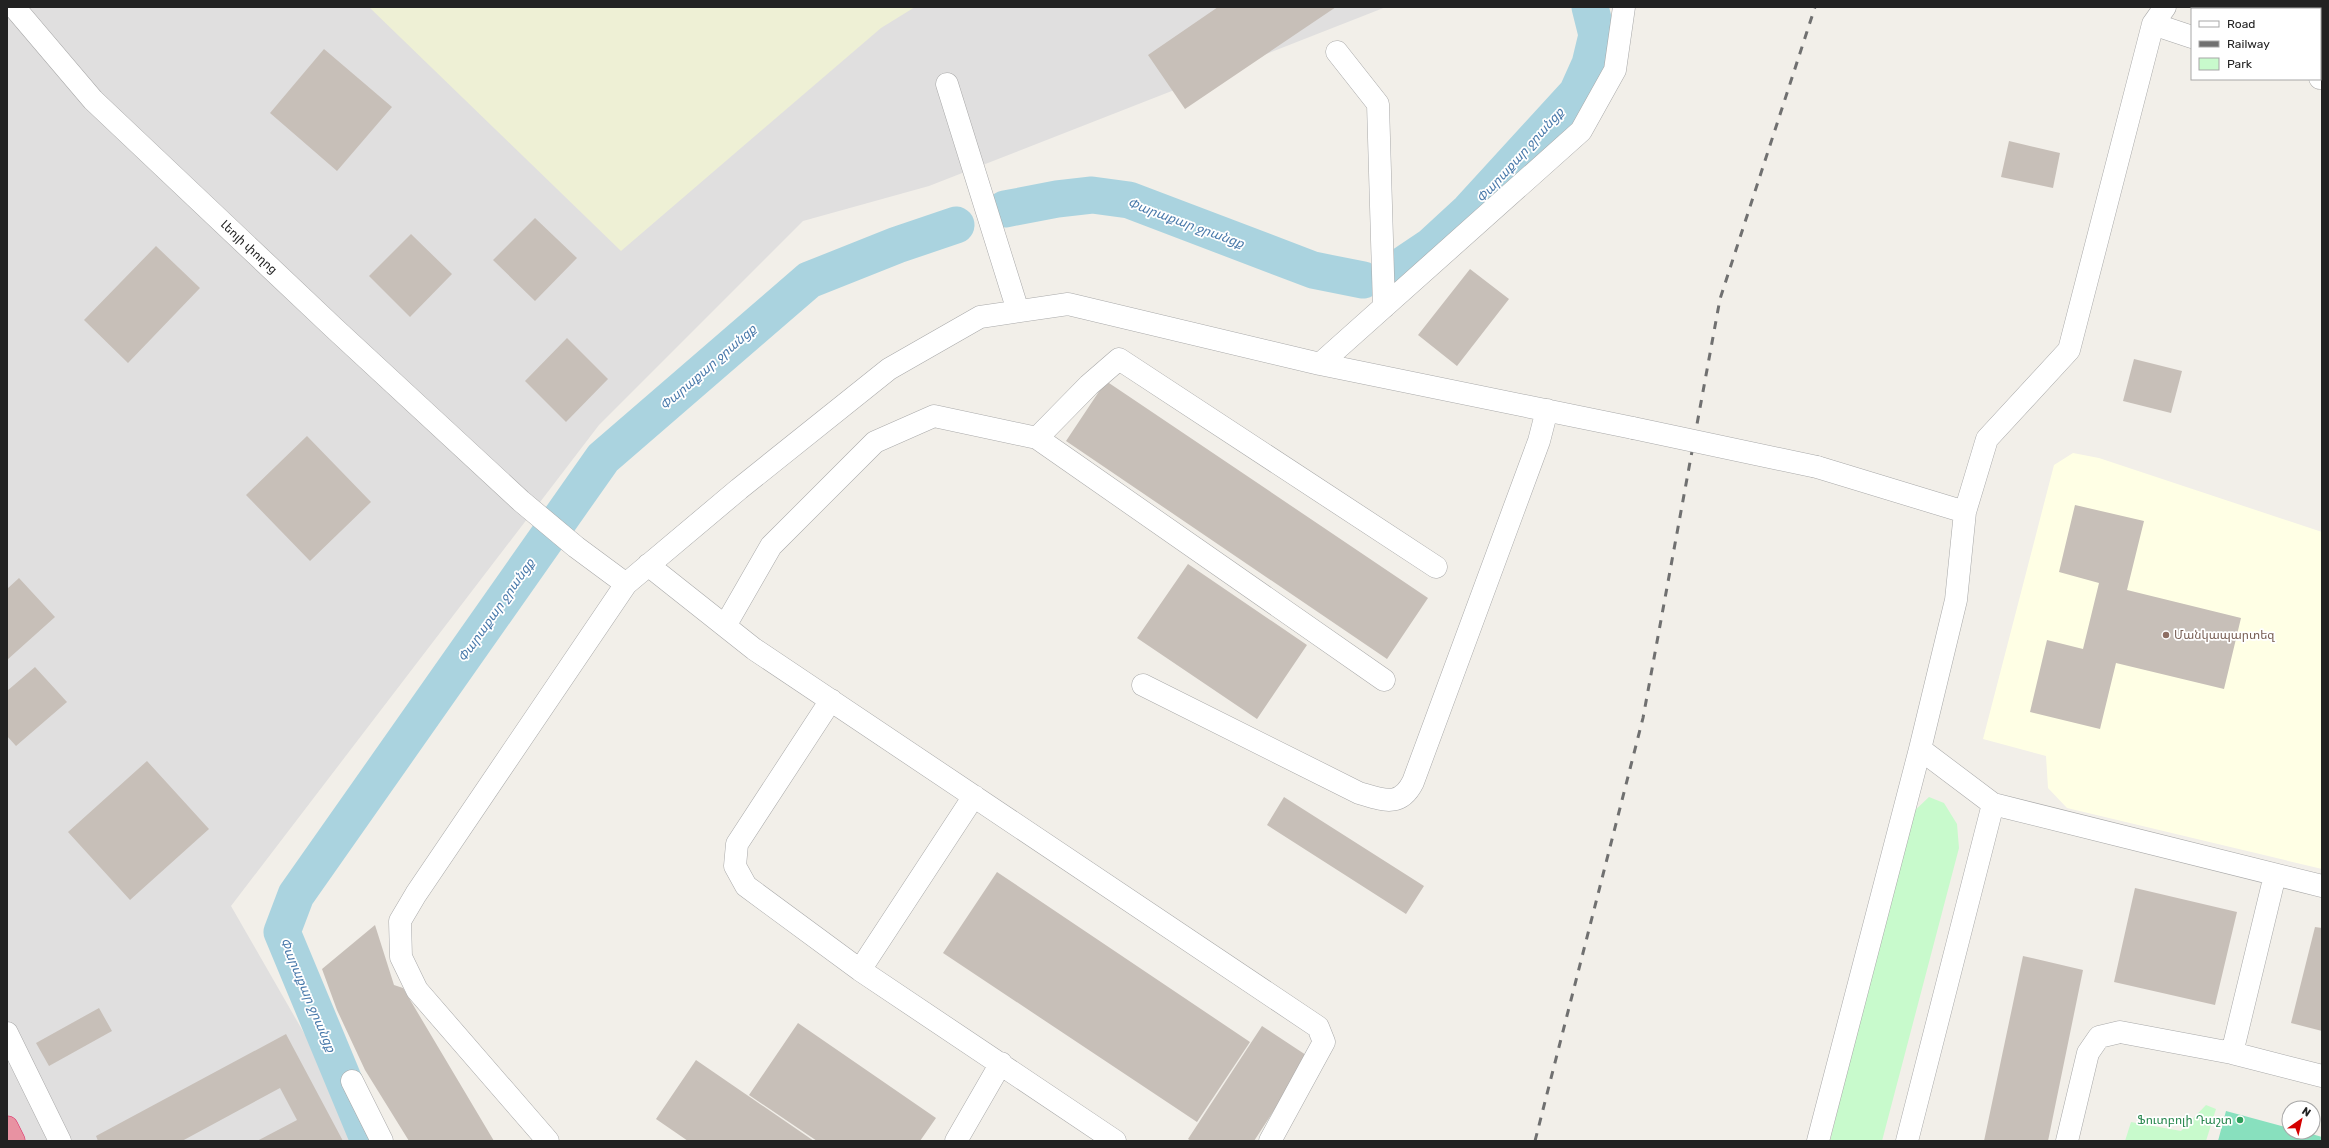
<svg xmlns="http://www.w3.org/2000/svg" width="2329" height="1148" font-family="Rubik,'Noto Sans Armenian',sans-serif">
<rect width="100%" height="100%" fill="#f2efe9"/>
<path fill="#e0dfdf" d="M7 7H1386L929 186 803 221 599 425 231 906 366 1141H7Z"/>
<path fill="#ffffe5" d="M2073 453 2099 458 2322 532V869L2067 808 2048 788 2046 756 1983 739 2054 465Z"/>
<path fill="#eef0d5" d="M369 7H915L881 28 621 251Z"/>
<path fill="#c8facc" d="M1929 797 1944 803 1957 824 1959 848 1882 1141H1830L1910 815Z
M2206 1105 2216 1109 2206 1141H2125L2131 1122 2181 1131Z"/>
<path fill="#88e0be" d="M2226 1111 2289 1128V1132H2305L2322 1137V1141H2218Z"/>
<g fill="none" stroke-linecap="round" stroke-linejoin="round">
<path stroke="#aad3df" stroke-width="37" d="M1005 209 1057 199 1092 195 1129 200 1313 270 1363 280
M1391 273 1431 246 1469 211 1577 93 1590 64 1597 35 1590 7
M369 1141 282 932 296 895 603 458 809 280 897 245 956 225"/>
</g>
<path fill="#c7bfb8" d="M1218 7H1336L1185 109 1148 55Z
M2242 7H2293L2292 9H2241Z
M324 49 392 107 337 171 270 113Z
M2009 141 2060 153 2053 188 2001 177Z
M535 218 577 258 535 301 493 260Z
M411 234 452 274 410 317 369 276Z
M156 246 200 288 128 363 84 320Z
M1470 269 1509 299 1457 366 1418 335Z
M567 338 608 379 566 422 525 381Z
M2134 359 2182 371 2171 413 2123 401Z
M1106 381 1428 598 1387 659 1066 441Z
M307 436 371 502 310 561 246 495Z
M2075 505 2144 521 2127 590 2241 618 2224 689 2116 663 2100 729 2030 712 2047 640 2083 649 2099 583 2059 572Z
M1188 564 1307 645 1257 719 1137 638Z
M19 578 55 617 7 660V589Z
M35 667 67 702 16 746 7 736V691Z
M147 761 209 829 130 900 68 832Z
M1284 797 1424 886 1406 914 1267 825Z
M997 872 1250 1042 1197 1122 943 953Z
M2135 888 2237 912 2215 1005 2114 982Z
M375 925 394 985 403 988 494 1141H409L365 1070 337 1010 322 969Z
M2315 927 2322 928V1031L2291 1023Z
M2023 956 2083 970 2048 1141H1984Z
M99 1008 112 1031 49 1066 36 1043Z
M798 1023 936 1118 920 1141H817L749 1095Z
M1262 1026 1309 1057 1254 1141H1191L1188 1139Z
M286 1034 343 1141H257L297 1120 280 1088 182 1141H98L96 1136Z
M696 1060 814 1141H688L656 1119Z"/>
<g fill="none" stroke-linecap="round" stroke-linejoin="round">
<defs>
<path id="minor" d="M14 7 93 100 334 328 521 501 576 547 626 584
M2153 24 2192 37
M1337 52 1378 104 1384 307
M2320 78H2322
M947 84 1018 311
M1320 364 1581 131 1615 70 1624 7
M1037 438 1089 385 1119 359 1436 567
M1817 467 1965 512
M648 565 754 649 1318 1027 1324 1042 1270 1141
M725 626 771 546 875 442 934 416 1037 438 1384 680
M1143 685 1359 793C1383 800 1400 808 1413 782L1539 441 1547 410
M831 700 737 844 735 866 746 886 860 970 1115 1141
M1920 749 1993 804 2322 886
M860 970 974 796
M7 1033 60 1141
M2232 1053 2275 875
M352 1081 382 1141
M548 1141 417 990 401 957 400 921 416 894 626 584 739 489 889 369 980 317 1068 304 1320 364 1633 428
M956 1141 1001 1063
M1818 1141 1920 749 1956 600 1965 512 1987 439 2069 350 2153 24 2165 7
M1907 1141 1993 804
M2067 1141 2088 1053 2099 1037 2120 1032 2232 1053 2322 1076"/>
<path id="highway" d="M7 1127 14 1141"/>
</defs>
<use href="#minor" stroke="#a9a9a9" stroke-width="23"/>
<use href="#highway" stroke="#dc2a67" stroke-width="23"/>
<use href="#minor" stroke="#fff" stroke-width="22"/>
<use href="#highway" stroke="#e892a2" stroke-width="22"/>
<path stroke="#707070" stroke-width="3" stroke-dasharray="8 8" stroke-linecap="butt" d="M1535 1141 1643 718 1720 299 1815 7"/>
<defs>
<path id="minor-bridge" d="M1633 428 1817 467"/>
</defs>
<use href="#minor-bridge" stroke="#a9a9a9" stroke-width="23" stroke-linecap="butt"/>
<use href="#minor-bridge" stroke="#fff" stroke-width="22"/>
</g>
<circle fill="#8d6e63" stroke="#fff" stroke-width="1.5" cx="2166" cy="635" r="4"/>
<circle fill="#2e9e5b" stroke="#fff" stroke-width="1.5" cx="2240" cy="1120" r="4"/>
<g text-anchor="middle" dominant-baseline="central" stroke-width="3.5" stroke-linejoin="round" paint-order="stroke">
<g font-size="12" fill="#222" stroke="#fff">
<text transform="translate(249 247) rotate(43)">Լեոյի փողոց</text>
</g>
<g font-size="12" fill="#785e54" stroke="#fff" text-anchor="start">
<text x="2174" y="635">Մանկապարտեզ</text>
</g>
<g font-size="12" fill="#27864d" stroke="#fff" text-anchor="end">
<text x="2232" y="1120">Ֆուտբոլի Դաշտ</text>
</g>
<g font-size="13" font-style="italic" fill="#4a7aab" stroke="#fff">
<text transform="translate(1520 155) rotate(-48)">Փարաքար ջրանցք</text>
<text transform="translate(1186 223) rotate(20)">Փարաքար ջրանցք</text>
<text transform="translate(708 367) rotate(-41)">Փարաքար ջրանցք</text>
<text transform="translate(496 610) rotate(-55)">Փարաքար ջրանցք</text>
<text transform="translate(308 995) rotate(67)">Փարաքար ջրանցք</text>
</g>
</g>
<rect width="2329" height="1148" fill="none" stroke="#222222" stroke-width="16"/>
<rect x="2191" y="8" width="130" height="72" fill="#ffffff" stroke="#a7a7a7"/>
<rect x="2199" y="21" width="20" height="6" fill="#ffffff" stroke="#a7a7a7"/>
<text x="2227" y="28" font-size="12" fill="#222222">Road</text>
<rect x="2199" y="41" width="20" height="6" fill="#707070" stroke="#a7a7a7"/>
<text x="2227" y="48" font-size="12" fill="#222222">Railway</text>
<rect x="2199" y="58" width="20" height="12" fill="#c8facc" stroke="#a7a7a7"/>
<text x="2227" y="68" font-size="12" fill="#222222">Park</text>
<g transform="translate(2301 1120) rotate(34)"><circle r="19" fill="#ffffff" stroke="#a7a7a7"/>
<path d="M0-3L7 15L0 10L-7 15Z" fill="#d40000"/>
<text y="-6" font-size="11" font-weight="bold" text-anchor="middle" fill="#222222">N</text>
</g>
</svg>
